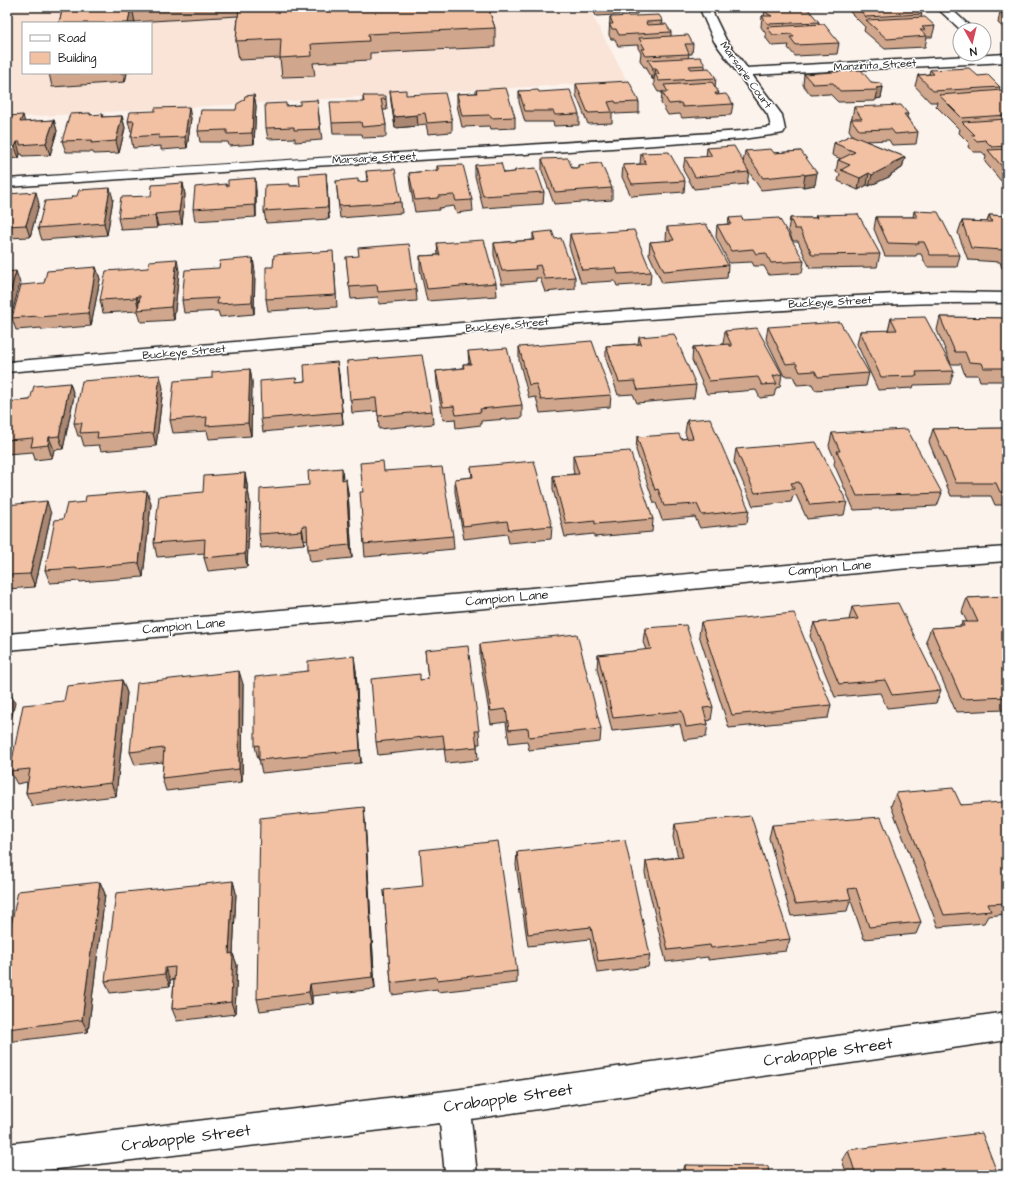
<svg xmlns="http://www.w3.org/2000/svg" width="1014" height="1182" font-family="'Architects Daughter',sans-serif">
<rect width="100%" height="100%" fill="#fcf3ed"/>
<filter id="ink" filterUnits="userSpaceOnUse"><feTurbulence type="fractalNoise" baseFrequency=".025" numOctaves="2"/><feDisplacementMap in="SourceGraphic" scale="8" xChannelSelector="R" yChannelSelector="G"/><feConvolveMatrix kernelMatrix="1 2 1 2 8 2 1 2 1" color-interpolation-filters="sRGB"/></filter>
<g filter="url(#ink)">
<path fill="#f9e4d7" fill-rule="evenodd" d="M7 7H588L627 81 7 118ZM23 23H151V73H23Z"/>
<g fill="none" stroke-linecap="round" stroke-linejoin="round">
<defs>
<path id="street" d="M702 7H710L726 40 747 68 1007 54V62L752 75 782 115 785 130 783 133 778 134 742 139 525 154 277 168 7 187V179C252 161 497 148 742 131L771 127 768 115 714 41 700 9Z
M936 7H949L974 30H961Z
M938 292 1007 293V303C883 301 759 312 635 320 425 335 216 354 7 372V362C317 335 627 306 938 292Z
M1007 547V561L908 568 578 600 7 650V634L578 584 908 554Z
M1007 1012V1040L471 1119 477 1175H445L440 1123 7 1175V1144L454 1090Z"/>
</defs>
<use href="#street" stroke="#1c1c1c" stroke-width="3"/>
<use href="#street" fill="#fff" fill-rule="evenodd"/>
</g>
<path fill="#d0a68c" stroke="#1c1c1c" d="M63 7H488L495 28V47L370 53V60L313 63 315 76 282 77 280 58 239 60 236 41 238 16 135 22V23H59Z
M593 7H638L637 14 596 16 593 10Z
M849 7H914L922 14 921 17 935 26 932 37H927L925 47 885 49 864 31 865 27 848 10Z
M765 10 819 22 818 25 839 43 837 54 795 56 788 48 789 45 772 46 766 38V34L761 27 762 16H764Z
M1000 12H1007V31L998 23Z
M610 17 663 21 662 24 671 32V36L693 44 692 54H689L688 58 705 65V68L716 78 715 87 719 93 718 94 733 104 731 115 682 118 680 114 668 115 661 103 662 92H664H658L654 85V79H652L647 71V67H644L640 60 641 53 638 48V45L618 46 615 39H611L609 35Z
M930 70 978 76 1000 87 999 91 1007 95V181H1001L985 162 986 156 982 152H973L968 147 969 143 959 133 960 129H959L936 106 937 102H930L915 86 918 75 929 74Z
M49 73H127L125 82 52 87Z
M804 74 871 82 883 87 881 98 876 99 875 101 838 102 830 94 811 95 803 85Z
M576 84 639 102V113L615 114V112L612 113V123L588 124 576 95Z
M476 90 515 117V128L491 129 490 126 462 127 457 105V94L476 93Z
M390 91 406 95 452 121V132L428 134 426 124 418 125V126L395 128 391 102Z
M519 91 539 92 579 114V125L554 126 553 122H525L519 102Z
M254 95 256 106 254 144 229 146 228 142H200L198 131 236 110Z
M363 96 386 99 387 110H383L386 125V137L363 138 362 134H333L332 123 363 102Z
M317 100 322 140 295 142V138L268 139 266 128 286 106 300 105Z
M854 107 908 114 907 117 918 132 916 144 892 145 889 140 866 141 905 157 902 168 891 174V176L869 186 867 185 858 190 838 181 840 174 836 172 838 160 841 159 832 155 834 143 853 136 849 130 851 119H852V118Z
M90 113 91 115 104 117 122 116 125 128 119 153 94 154 93 152H66L62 141Z
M7 116 24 122 54 120 57 131 50 155 23 156 22 154H20L19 158 7 159Z
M191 118 187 148 161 150V146L133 148 131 137 132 132H131L128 121Z
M707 148 749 172 747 184 694 189 683 170 685 158 706 157Z
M745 151 774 153 801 151 815 185 803 187 802 186 761 190 743 163Z
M641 153 685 181 684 192 631 196 622 177 623 165 640 164Z
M542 159 572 168H578V165L612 188V200L554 204 542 171Z
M475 165 504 173 515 172V170L544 192 543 204 483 208 475 176Z
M437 166 472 200 473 211 456 213 454 206 439 208V210L415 212 410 185 409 173 437 170Z
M366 171 401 202 402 213 340 218 336 181 358 182H367Z
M183 183 185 195 182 224 158 226 157 228 121 230 118 218 151 196Z
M226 184V186L256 190V217L195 221 193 209Z
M327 185 329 219 266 223 264 211 291 186Z
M7 197 39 204 30 237 7 238Z
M113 199 107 235 42 240 38 228Z
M914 211 960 255 957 267H927L921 254H917L916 256H885L874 229 876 217H913Z
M816 215 880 254 877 267 810 268 798 241H793L788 230 790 218H815Z
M989 215 1007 216V268H1002L1000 262 968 260 958 233 962 221 987 222Z
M729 218 743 220 804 261 802 273 769 275 764 266H754L752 262 729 263 716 237 717 225 728 224Z
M667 227 728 265 727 278 662 283 649 254 650 242 667 241 666 239Z
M533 233 555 239 575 277V289L545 292 540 278H536V281L502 284 494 255V243L533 240Z
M570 234 651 272 650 284 617 286 615 281 581 283 569 246Z
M437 243 496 283 497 296 427 301 420 269V256L438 255Z
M346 257 416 289 417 301 379 304 378 297 351 299Z
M334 263 337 307 268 311 266 299 273 267Z
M96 267 100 279 91 326 42 330 41 328 16 330 12 318 44 283Z
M179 271 174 320 141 322 138 311 103 313 100 300Z
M255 271 254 314 220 317 218 311 184 313 182 300Z
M940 317 1007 318V381H980L978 375H965L961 364H951L937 330Z
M891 318 954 371 950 384 914 385 913 388 878 390 857 344 860 331H888Z
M768 327 869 373 866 386 815 390 812 384 797 385 793 376H784L766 339Z
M725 331 782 374 780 387 776 388 774 396 760 398 756 390 707 394 692 360 693 347 723 344Z
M639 337 696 385 694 398 637 403 633 394 618 395 606 359V346L638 344Z
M519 347 611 395 610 407 540 413 536 397 529 398 519 360Z
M468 351 522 405V418L481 421V425L456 428 455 419 443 420 437 383 436 371 463 368V364H469Z
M347 361 432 411 433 424 379 429 378 411 352 413Z
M250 369 252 382 251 436 209 439 207 431 173 433 170 420 212 378Z
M339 374 343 424 263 432 261 419 296 378 297 382 305 381Z
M70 383 74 396 63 449 54 450 52 458 35 460 33 452 7 454V402L30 400Z
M163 388 156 446 101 451 99 445 84 446 81 436H78L74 423Z
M687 420 749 510 747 523 700 528 695 517 662 520 656 503H654L636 450 637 437 681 439 687 438 685 433Z
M1007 428V505H995L991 496H951L929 442 933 429Z
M832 433 942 493 937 506 854 510 834 464 835 460 829 446Z
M736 449 847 502 844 515 807 519 796 495 793 496 791 502 753 506 734 462Z
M573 455 653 519 652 532 594 537V534L565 537 553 489V476L574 474 573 468Z
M471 467 552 526 551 539 509 543 507 534 464 539 455 492V479L472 477Z
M342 468 343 480 348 492 352 558 310 562 308 549V539L304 540V544L261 548 259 534 309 485Z
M384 471 453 536 454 549 365 557 364 544 363 492Z
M245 473 250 502 247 567 208 571 204 558 205 553 157 557 154 543 203 492Z
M151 504 143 577 80 582V581L50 583 45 570 63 519Z
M7 505 51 514 35 587 7 589Z
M1007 596V702L1004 710 956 712 926 641 931 628 961 626 962 622H967L962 612 967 598Z
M852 607 941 690 936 703 887 708 880 693 835 697 810 636 814 623 849 620Z
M701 622 831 705 828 718 729 728 699 635Z
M645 628 713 707 711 720 707 721 708 724 706 737 684 740 680 724 612 731 597 668 598 655 646 650 643 642Z
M480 644 601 729 600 742 529 750 527 741 509 743 506 722 491 724 480 658Z
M425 650 479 731 480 744H477L478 760 446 763 444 748 378 755 376 742 420 680 428 679Z
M356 670 361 763 262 773 259 759H258L255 746Z
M122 680 127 693 116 796 32 806 26 793 27 782 17 784 10 771 64 701Z
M243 684 242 782 166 791 162 778 163 762 135 765 130 752Z
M896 793 1007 813V914L988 916 984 923 938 927 891 806Z
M365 820 375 989 312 996V1004L260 1011 257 999Z
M675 824 790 939 786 951 708 960V957L666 962 645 873 646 861 678 857 673 837Z
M772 825 921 922 916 934 864 939 851 901H850L847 911 791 916 769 838Z
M517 852 650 955 648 967 597 973 590 939 528 946 516 865Z
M233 881 236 893 233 954 237 965 235 1014 177 1021 172 1009 174 979 170 980V986L110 993 105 981Z
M100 882 105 894 88 1032 7 1042V931H10Z
M384 890 517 971V983L438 992 437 989 392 995 391 983Z
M848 1150 998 1175H847L842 1160Z
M685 1165 769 1175H682Z"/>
<path fill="#a98772" stroke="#1c1c1c" d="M131 7H132L135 23H128Z
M653 68H656L654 79H652Z
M123 73H127L125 82Z
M883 87 881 98 876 99 878 90 876 88Z
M254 95 256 106 254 144 252 133Z
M189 107 191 118 187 148 185 137Z
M23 115 26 127 20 122Z
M417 115 418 126 395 128 394 117Z
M122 116 125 128 119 153 116 141Z
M54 120 57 131 50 155 46 143Z
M17 142 20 154 19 158 15 147Z
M905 157 902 168 891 174V176L869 186 872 175Z
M326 173 327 185 329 219 328 207Z
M817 173 815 185 803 187 805 175Z
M869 173 867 185 858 190 860 178Z
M255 178 256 190V217L255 205Z
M183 183 185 195 182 224 179 212Z
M110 188 113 199 107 235 104 223Z
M36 192 39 204 30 237 26 225Z
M155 214 158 226 157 228 155 216Z
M253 258 255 271 254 314 252 302Z
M177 259 179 271 174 320 171 307Z
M96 267 100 279 91 326 88 313Z
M16 271 20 283 7 332V304Z
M137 296 140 308 139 310 136 298Z
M337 362 339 374 343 424 342 412Z
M250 369 252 382 251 436 248 423Z
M160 375 163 388 156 446 153 433Z
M70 383 74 396 63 449 59 436Z
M49 437 54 450 52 458 48 445Z
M245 473 250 502 247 567 245 554Z
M346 479 348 492 352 558 350 545Z
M147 491 151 504 143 577 139 563Z
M47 501 51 514 35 587 30 574Z
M302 526 304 540V544L302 531Z
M354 656 356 670 361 763 360 750Z
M239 671 243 684 242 782 239 769Z
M122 680 127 693 116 796 111 783Z
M9 690 15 703 7 738V698Z
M364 807 365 820 375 989 373 977Z
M233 881 236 893 233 954 237 965 235 1014 231 1002 229 954Z
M100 882 105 894 88 1032 82 1020Z
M165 968 170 980V986L165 974Z
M310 984 312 996V1004L309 992Z"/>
<path fill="#f2c1a3" stroke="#1c1c1c" d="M63 7H131L128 23H59Z
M239 7H488L495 28 368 34 369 41 311 44 312 56 280 58 281 39 236 41Z
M857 7H914L922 14 866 17Z
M807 8 819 22 768 24 762 16H772L768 14 765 10Z
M1000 12H1007V18Z
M659 15 663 21 646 22 647 25 666 24 671 32 619 35 616 29H612L609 24H613L610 17Z
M925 17 935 26 922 27 925 30H920L927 36 887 39 866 20Z
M824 24 839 43 796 45 790 37H794L792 34 773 35 767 27Z
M688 35 693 44H685L689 54 645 56 641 49H645L639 38Z
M700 57 705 65 689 66 691 69 709 68 716 78 659 81 655 74H659L656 68H653L648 60Z
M969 68 978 76 988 75 1000 87 933 91 918 75 934 74 930 70Z
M861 70 871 82 880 83 883 87 876 88 878 90 840 91 833 83 813 84 804 74Z
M629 81 639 102 616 103 615 101 608 102 612 112 588 113 576 84Z
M712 82 719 93H715L716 95 726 94 733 104 683 107 681 103 669 104 662 92H668L664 85Z
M506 88 515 117 491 118 490 115 462 116 457 94 477 93 476 90Z
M406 90V95L445 93 452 121 427 123 425 113 417 114V115L394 117 390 91Z
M538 90 539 92 570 90 579 114 555 115 553 111H525L519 91Z
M1003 90 1007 95V115L962 118 939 95Z
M254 95 252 133 227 134V130L198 131 201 110H236L237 104 244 100 245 96Z
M363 96H386V99H381L386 125 362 127 361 122 332 123 330 102H364Z
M317 100 320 129 294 130V127L266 128 265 104 286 103V106L300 105V101Z
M901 105 908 114H904L918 132 895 134 891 129 859 130 851 119H862L854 107Z
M189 107 185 137 159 138V135L131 137 134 121H128L130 112 155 111V108Z
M90 113V115L103 114 102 117 122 116 116 141 91 143 92 140 62 141 70 114Z
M23 115 20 122 54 120 46 143 20 145V142H17L15 147H7V116Z
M1007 119V146L992 147 985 140 977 141 971 135H975L962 122Z
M851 135 905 157 892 163 893 164 872 175 869 173 860 178 841 170 850 165 838 160 855 152 834 143Z
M734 146 749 172 695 177 685 158 712 156 707 148Z
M771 149 774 153 801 151 817 173 805 175 804 174 763 178 745 151Z
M1007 149V169H1004L988 150Z
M669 152 685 181 632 184 623 165 646 164 641 153Z
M568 158 572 168H579L578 165 601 163 612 188 555 192 542 159Z
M501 163 504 173 515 172V170L536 168 544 192 483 196 475 165Z
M463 165 472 200 456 201 454 195 438 196V198L415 200 409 173 439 170 437 166Z
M395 169 401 202 339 206 336 181 358 179V182L368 181 366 171Z
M326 173 328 207 264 211 265 185 290 184V186H300L299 175Z
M255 178V205L193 209 195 187 226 184V186H228V180Z
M183 183 179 212 155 214V216L118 218 121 197 151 196 152 185Z
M110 188 104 223 38 228 45 201 71 199 72 196H77L79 190Z
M36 192 26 225 7 226V197L8 194Z
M914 211 938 212 960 255H930L924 242H918L919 244 888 243 876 217H917Z
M858 214 880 254 812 255 800 229H795L790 218H817L816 215Z
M989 215 1007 216V255H1006L1004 250 971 248 962 221 992 222Z
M742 217 743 220 779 218 804 261 771 263 766 253 756 254 753 249 731 251 717 225 731 224 729 218Z
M706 224 728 265 664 271 650 242 674 240 667 227Z
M634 230 651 272 618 274 616 268 582 270 570 234Z
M552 231 555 239 561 238 575 277 545 279 540 265 535 266 536 269 502 271 494 243 535 240 533 233Z
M484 240 496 283 427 289 420 256 440 255 437 243Z
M409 244 416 289 378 292 377 285 349 287 346 257 359 256 358 248Z
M333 251 336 295 266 299V267H273L274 255Z
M253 258 252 302 217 304 218 298 182 300 185 270 219 268 220 261Z
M177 259 171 307 138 310 140 296H137L136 298 100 300 106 271 148 268 149 261Z
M96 267 88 313 38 317V316L12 318 21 285 44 283 47 271Z
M16 271 7 304V272Z
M925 317 954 371 916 372 917 376 881 377 860 331 897 330 891 318Z
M940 317 1007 318V368H984L982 363 969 362 965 352H955Z
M840 322 869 373 818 377 815 371 800 372 796 363 786 364 768 327Z
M757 328 782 374 773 376 777 384 762 385 758 377 709 381 693 347 729 344 730 346H732L725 331Z
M674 334 696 385 638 390 635 381 619 382 606 346 641 344 639 337Z
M592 341 611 395 541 400 536 384 529 385 519 347Z
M507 348 522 405 480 409 481 412 456 415 454 406 443 407 436 371 464 368 463 364H471L468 351Z
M422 355 432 411 378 416 376 398 350 400 347 361Z
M337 362 342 412 261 419 260 381 296 378V382L305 381 304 365Z
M250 369 248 423 206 426 207 417 170 420 174 381 212 378V372Z
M160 375 153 433 97 438 98 432 80 433 82 423H74L82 381Z
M70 383 59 436 49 437 48 445 31 447 33 438 7 440V402L30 400 34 386Z
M710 418 749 510 702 515 697 504 664 506 658 489 655 490 637 437 679 434 681 439 693 438 687 420Z
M1007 428V492H1000L996 483H956L933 429Z
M907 429 942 493 857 496 837 451H840L832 433Z
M816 442 847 502 810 505 799 482 791 483 794 489 755 493 736 449Z
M630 451 653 519 595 524V521L566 524 553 476 579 474 573 455Z
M383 461 384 471 442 467 453 536 364 544 360 492H363L360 463Z
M534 461 552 526 509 530 507 521 463 526 455 479 473 477 471 467Z
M342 468V480L346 479 350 545 308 549 307 526H302V531L259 534 260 489 309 485 308 471Z
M245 473 244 489H247L245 554 204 558 205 539 154 543 159 496 203 492 204 476Z
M147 491 139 563 76 569V568L45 570 55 520 63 519 67 504 85 502 86 496Z
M47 501 30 574 7 575V505Z
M1007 596V690H1006L1007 691V697L962 699 931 628 964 626 962 622H978L967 598Z
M898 603 941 690 892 695 885 680 839 684 814 623 858 619 852 607Z
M794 613 831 705 732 715 701 622Z
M686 625 713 707 703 708 708 724 686 727 682 711 613 718 598 655 651 649 645 628Z
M577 634 601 729 529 737 528 728 509 730 506 709 491 711 480 644Z
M468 646 479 731H475L477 747 445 750 443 735 376 742 371 679 420 674V680L428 679 425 650Z
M354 656 360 750 259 760V745L255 746V677L308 671V661Z
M239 671V769L162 778 164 748 130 752 137 683Z
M122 680 111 783 26 793 30 769 10 771 23 705 64 701 67 686Z
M7 690H9L7 698Z
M953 788 961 805 1002 802 1007 813V903L988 904 991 911 944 915 896 793Z
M364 807 373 977 310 984 309 992 257 999 260 818Z
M751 816 790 939 711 948 710 945 668 950 646 861 683 857 675 824Z
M881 817 921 922 869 927 856 888 848 889 851 899 795 904 772 825Z
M625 840 650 955 598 961 591 927 528 934 517 852Z
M498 841 517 971 437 980 436 977 391 983 384 890 423 886 420 850Z
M233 881 229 954 233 953 231 1002 172 1009 175 967 165 968V974L105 981 116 893Z
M100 882 82 1020 7 1029V931H10L18 891Z
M982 1133 998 1175H856L848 1150Z
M685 1165 768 1166 769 1175H686Z"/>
</g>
<g text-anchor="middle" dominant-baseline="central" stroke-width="3" stroke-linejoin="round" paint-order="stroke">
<g font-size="11" fill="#1c1c1c" stroke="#fff">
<text transform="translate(875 65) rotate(-3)">Manzinita Street</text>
<text transform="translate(746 75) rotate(54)">Marsarie Court</text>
<text transform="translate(374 158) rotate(-3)">Marsarie Street</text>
<text transform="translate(830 302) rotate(-3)">Buckeye Street</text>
<text transform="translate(507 325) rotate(-5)">Buckeye Street</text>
<text transform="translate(184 352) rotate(-5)">Buckeye Street</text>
</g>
<g font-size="13" fill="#1c1c1c" stroke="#fff">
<text transform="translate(830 568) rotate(-5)">Campion Lane</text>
<text transform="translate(507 598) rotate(-5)">Campion Lane</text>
<text transform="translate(184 626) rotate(-5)">Campion Lane</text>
</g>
<g font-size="16" fill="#1c1c1c" stroke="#fff">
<text transform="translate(828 1052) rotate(-8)">Crabapple Street</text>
<text transform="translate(508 1098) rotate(-8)">Crabapple Street</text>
<text transform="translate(186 1138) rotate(-7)">Crabapple Street</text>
</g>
</g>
<rect width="1014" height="1182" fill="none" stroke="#fff" stroke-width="24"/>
<rect x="12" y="12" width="990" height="1158" fill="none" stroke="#1c1c1c" stroke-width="1.5" filter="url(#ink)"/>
<rect x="22" y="22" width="130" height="52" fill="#ffffff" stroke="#a4a4a4"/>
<rect x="30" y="35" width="20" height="6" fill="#ffffff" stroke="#a4a4a4"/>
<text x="58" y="42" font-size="12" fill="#1c1c1c">Road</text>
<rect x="30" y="52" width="20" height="12" fill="#f2c1a3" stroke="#a4a4a4"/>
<text x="58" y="62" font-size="12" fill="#1c1c1c">Building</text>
<g transform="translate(972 42) rotate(172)"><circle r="19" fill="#ffffff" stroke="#a4a4a4"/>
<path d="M0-3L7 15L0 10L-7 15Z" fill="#d1495b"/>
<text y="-6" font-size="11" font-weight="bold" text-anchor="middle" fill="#1c1c1c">N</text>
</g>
</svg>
